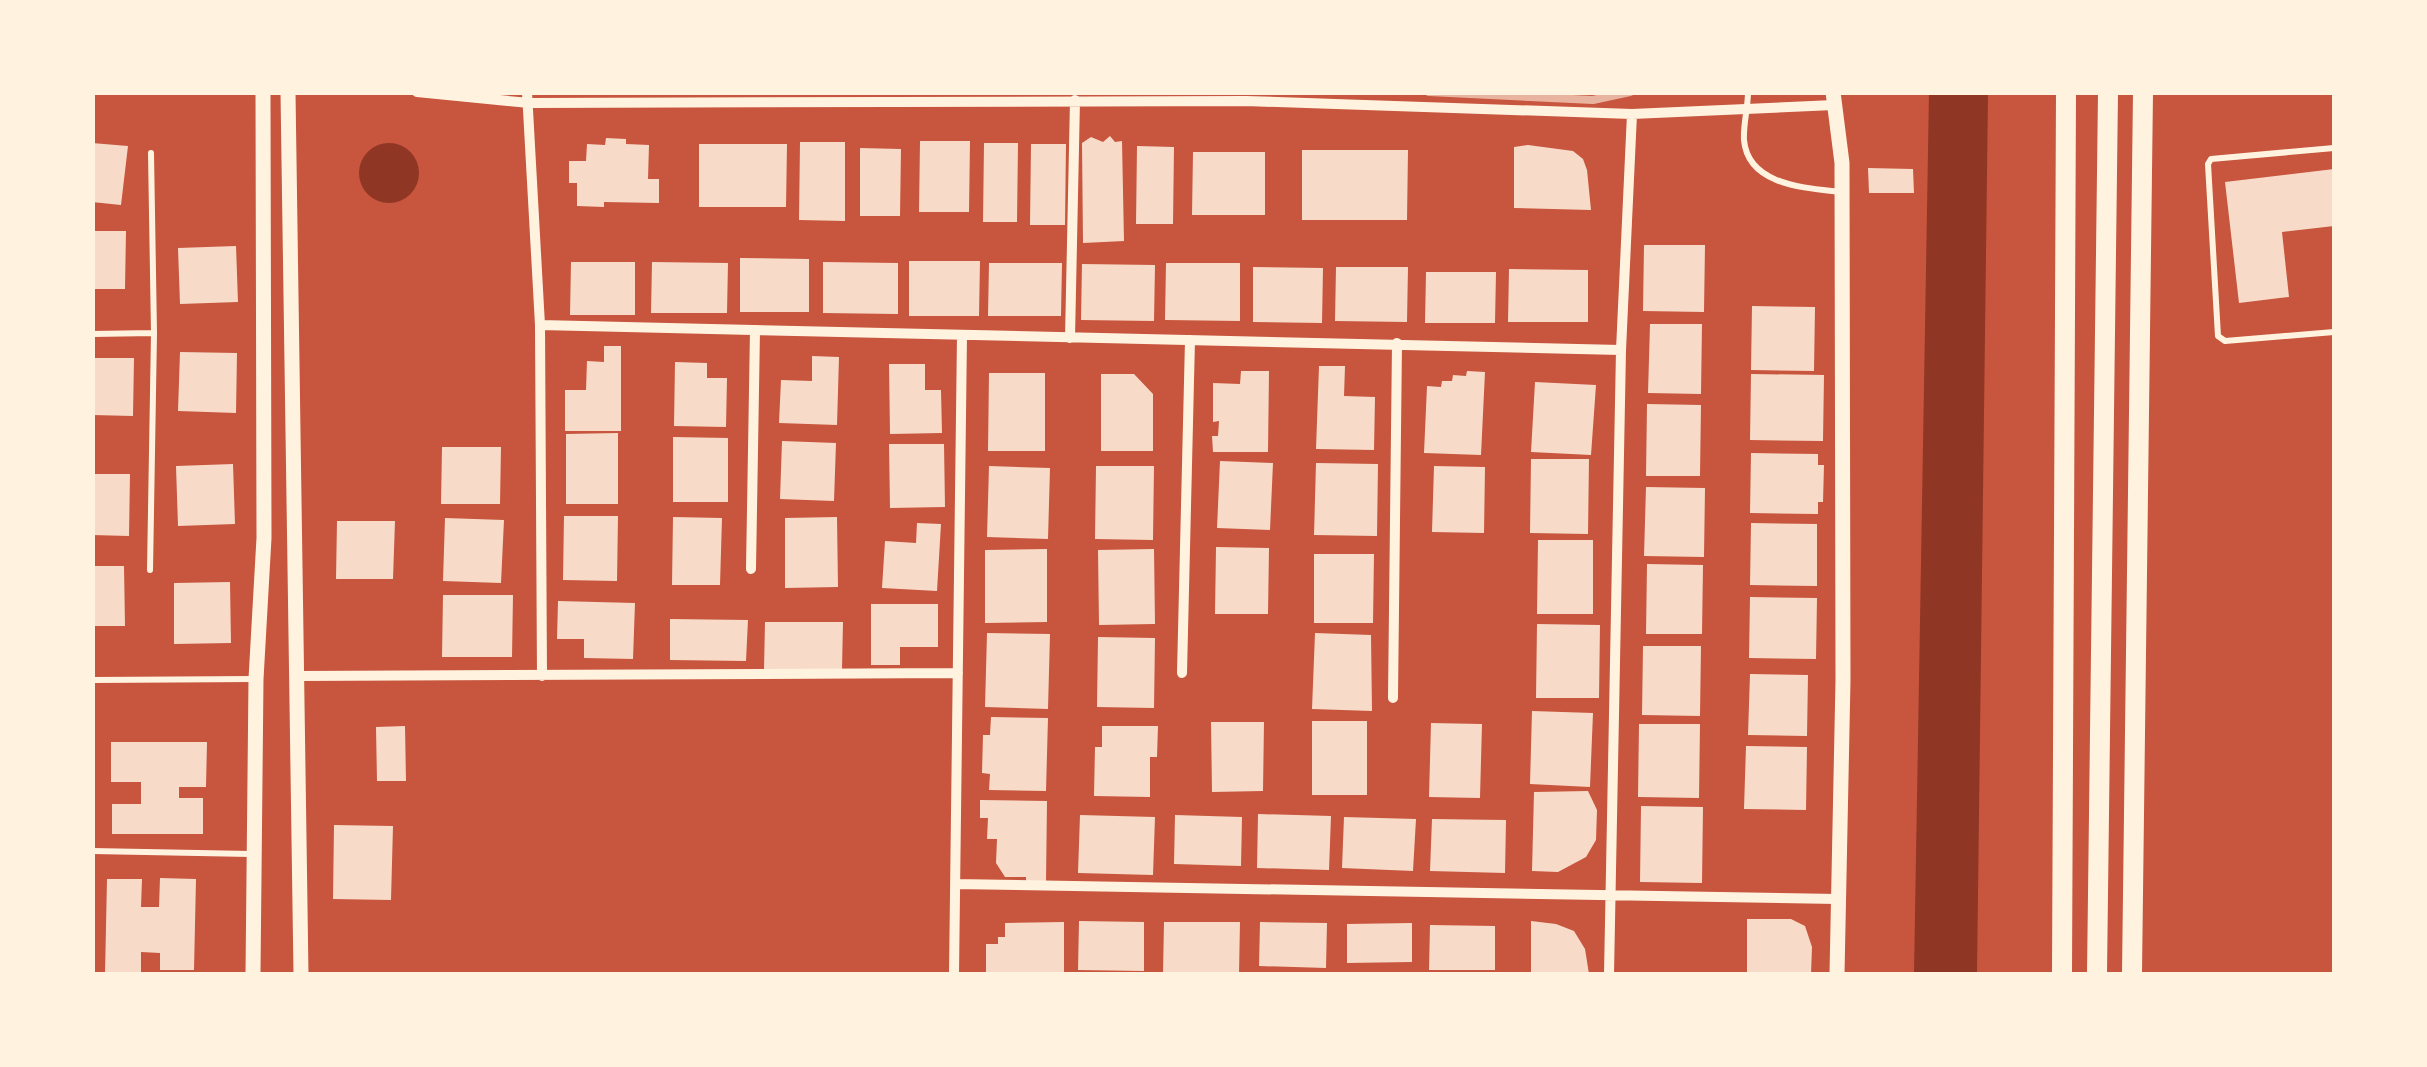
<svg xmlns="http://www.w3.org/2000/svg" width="2427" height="1067" font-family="Quicksand,sans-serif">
<rect width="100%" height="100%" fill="#c8553d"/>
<path fill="#8f3625" d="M1929 93H1988L1977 974H1914Z
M359 173a30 30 0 1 1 60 0a30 30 0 1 1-60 0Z"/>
<path fill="#f7dbc8" d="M1110 136 1115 142 1122 141 1124 241 1083 243 1082 143 1091 137 1103 142Z
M606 138 626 139V144L649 145 648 179H659V203L604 202V207L577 206V183H569V161H586L587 144 605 145Z
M920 141H970L969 212H919Z
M800 142H845V221L799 220Z
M92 143 128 146 121 205 92 202Z
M984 143H1018L1017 222H983Z
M699 144H787L786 207H699Z
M1031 144H1066L1065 225H1030Z
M1528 145 1573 151 1583 159 1587 170 1591 210 1514 208V147Z
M1137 146 1174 147 1173 224H1136Z
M860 148 901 149 900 216H860Z
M1302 150H1408L1407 220H1302Z
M1193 152H1265V215H1192Z
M1868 168 1913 169 1914 193H1869Z
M2334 169V226L2282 232 2289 297 2239 303 2225 182Z
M92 231H126L125 289H92Z
M1644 245H1705L1704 312 1643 311Z
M236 246 238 302 180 304 178 248Z
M740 258 809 259V312H740Z
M909 261H980L979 316H909Z
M571 262H635V315H570Z
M652 262 728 263 727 313H651Z
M823 262 898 263V314L823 313Z
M989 263H1062L1061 316H988Z
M1166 263H1240V321L1165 320Z
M1082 264 1155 265 1154 321 1081 320Z
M1253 267 1323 268 1322 323 1253 322Z
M1336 267H1408L1407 322 1335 321Z
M1509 269 1588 270V322H1508Z
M1426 272H1496L1495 323H1425Z
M1752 306 1815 307 1814 371 1751 370Z
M1650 324H1702L1701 394 1648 393Z
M604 346H621V431H565V390H586L587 361 604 362Z
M180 352 237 353 236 413 178 411Z
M812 356 839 357 837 425 779 423 781 380 812 381Z
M92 358H134L133 416 92 415Z
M675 362 707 363V378H727L726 427 674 426Z
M889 364H925V390H941L942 433 890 434Z
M1319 366H1345L1344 396 1375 397 1374 450 1316 449Z
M1241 371H1269L1268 452H1213L1212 436H1218L1219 421 1213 422V383L1240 384Z
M1467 371 1485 372 1481 455 1424 453 1427 386 1441 387 1442 381H1452L1453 375 1466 376Z
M989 373H1045V451H988Z
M1101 374H1134L1153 394V451H1101Z
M1751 374 1824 375 1823 441 1750 440Z
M1535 382 1596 385 1591 455 1531 452Z
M1647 404 1701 405 1700 476H1646Z
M618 433V504H566V434Z
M673 437 728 438V502H673Z
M782 441 836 443 834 501 780 499Z
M889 444H944L945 507 890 508Z
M442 447H501L500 504H441Z
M1751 453 1818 454V465H1824L1823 502H1818V514L1750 513Z
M1531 459H1589L1588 534 1530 533Z
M1220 461 1273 463 1270 530 1217 528Z
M1316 463 1378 464 1377 536 1314 535Z
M233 464 235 524 178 526 176 466Z
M989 466 1050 468 1048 539 987 537Z
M1096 466H1154L1153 540 1095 539Z
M1434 466 1485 467 1484 533 1432 532Z
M92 474H130L129 536 92 535Z
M1646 487 1705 488 1704 557 1644 556Z
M564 516H618L617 581 563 580Z
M673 517 722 518 720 585H672Z
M837 517 838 587 785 588V518Z
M445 518 504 520 501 583 443 581Z
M337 521H395L393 579H336Z
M917 523 941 524 937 591 882 588 885 541 916 543Z
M1751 523 1817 524V586L1750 585Z
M1538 540H1593V614H1537Z
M1216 547 1269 548 1268 614H1215Z
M1047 549V622L985 623V550Z
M1154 549 1155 624 1099 625 1098 550Z
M1314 554H1374L1373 623H1314Z
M1647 564 1703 565 1702 634H1646Z
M92 566H124L125 626H92Z
M230 582 231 643 174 644V583Z
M443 595H513L512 657H442Z
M1750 597 1817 598 1816 659 1749 658Z
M558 601 635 603 633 659 584 658V639H557Z
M871 604H938V647H900V665H871Z
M670 619 748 620 746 661 670 660Z
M765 622H843L842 669H764Z
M1537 624 1600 625 1599 698H1536Z
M987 633 1050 634 1048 709 985 707Z
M1315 633 1371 635 1372 711 1312 709Z
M1098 637 1155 638 1154 708 1097 707Z
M1643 646H1701L1700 716 1642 715Z
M1750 674 1808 675 1807 736 1748 735Z
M1532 711 1593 713 1590 787 1530 784Z
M991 717 1048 718 1046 791 989 790 990 774 982 773 983 735H990Z
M1312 721H1367V795H1312Z
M1211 722H1264L1263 791 1212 792Z
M1431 723 1482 724 1480 798 1429 797Z
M1639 724H1700L1699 798 1638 797Z
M405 726 406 781H377L376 727Z
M1102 726H1158L1157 757H1150V797L1094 796 1095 747H1102Z
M111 742H207L206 787H179V798H203V834H112V804H141V782H111Z
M1746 746 1807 747 1806 810 1744 809Z
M1588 791 1597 810 1596 840 1586 857 1558 872 1532 871 1534 792Z
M980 800 1047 801 1046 883H1026V877H1005L996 863 997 839H987L988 818H980Z
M1641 806 1703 807 1702 883 1640 882Z
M1258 814 1331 816 1329 870 1257 868Z
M1080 815 1155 817 1153 875 1078 873Z
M1175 815 1242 817 1241 866 1174 864Z
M1344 817 1416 819 1413 871 1342 868Z
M1432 819 1506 820 1505 873 1430 871Z
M334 825 393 826 391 900 333 899Z
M160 878 196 879 194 970H160V953L141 952V974H105L107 879H142L141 907H159Z
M1747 919H1791L1805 926 1812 947 1811 974H1747Z
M1079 921 1144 922V971L1078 970Z
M1531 921 1556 924 1574 931 1585 949 1589 974H1531Z
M1064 922V974H986V944H998V937H1005V923Z
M1164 922H1240L1239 974H1163Z
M1260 922 1327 923 1326 968 1259 966Z
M1412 923V962L1347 963V924Z
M1430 925 1495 926V970H1429Z"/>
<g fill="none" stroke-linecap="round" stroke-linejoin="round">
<path stroke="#fff3e0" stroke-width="6" d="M1748 92C1748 108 1743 125 1744 140 1748 186 1807 188 1841 192
M2334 148 2211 159 2208 164 2218 336 2225 341 2334 332
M92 334 154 333
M150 570 154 333 151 153
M92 680 255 679
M92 851 251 854"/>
<path stroke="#fff3e0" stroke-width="10" d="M417 92 529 103 1246 101 1632 114 1834 105
M527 92 540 325 542 676
M540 325 1621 350
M1070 338 1075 100
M751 569 755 330
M1182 673 1190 340
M298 676 958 673
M1393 698 1397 343
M955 884 1838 899
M954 974 962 335
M1609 974 1621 350 1632 114"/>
<path stroke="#fff3e0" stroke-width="15" d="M288 92 301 974
M1833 92 1842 163 1843 680 1837 974
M253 974 256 679 264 538 263 92"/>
<path stroke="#fff3e0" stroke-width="20" d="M2062 974 2066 92
M2097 974 2108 92
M2132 974 2143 92"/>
<path stroke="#e9b49f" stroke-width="8" d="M1429 92 1593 100 1630 92"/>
</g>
<rect width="2427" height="1067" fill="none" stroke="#fff3e0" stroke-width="190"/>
</svg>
